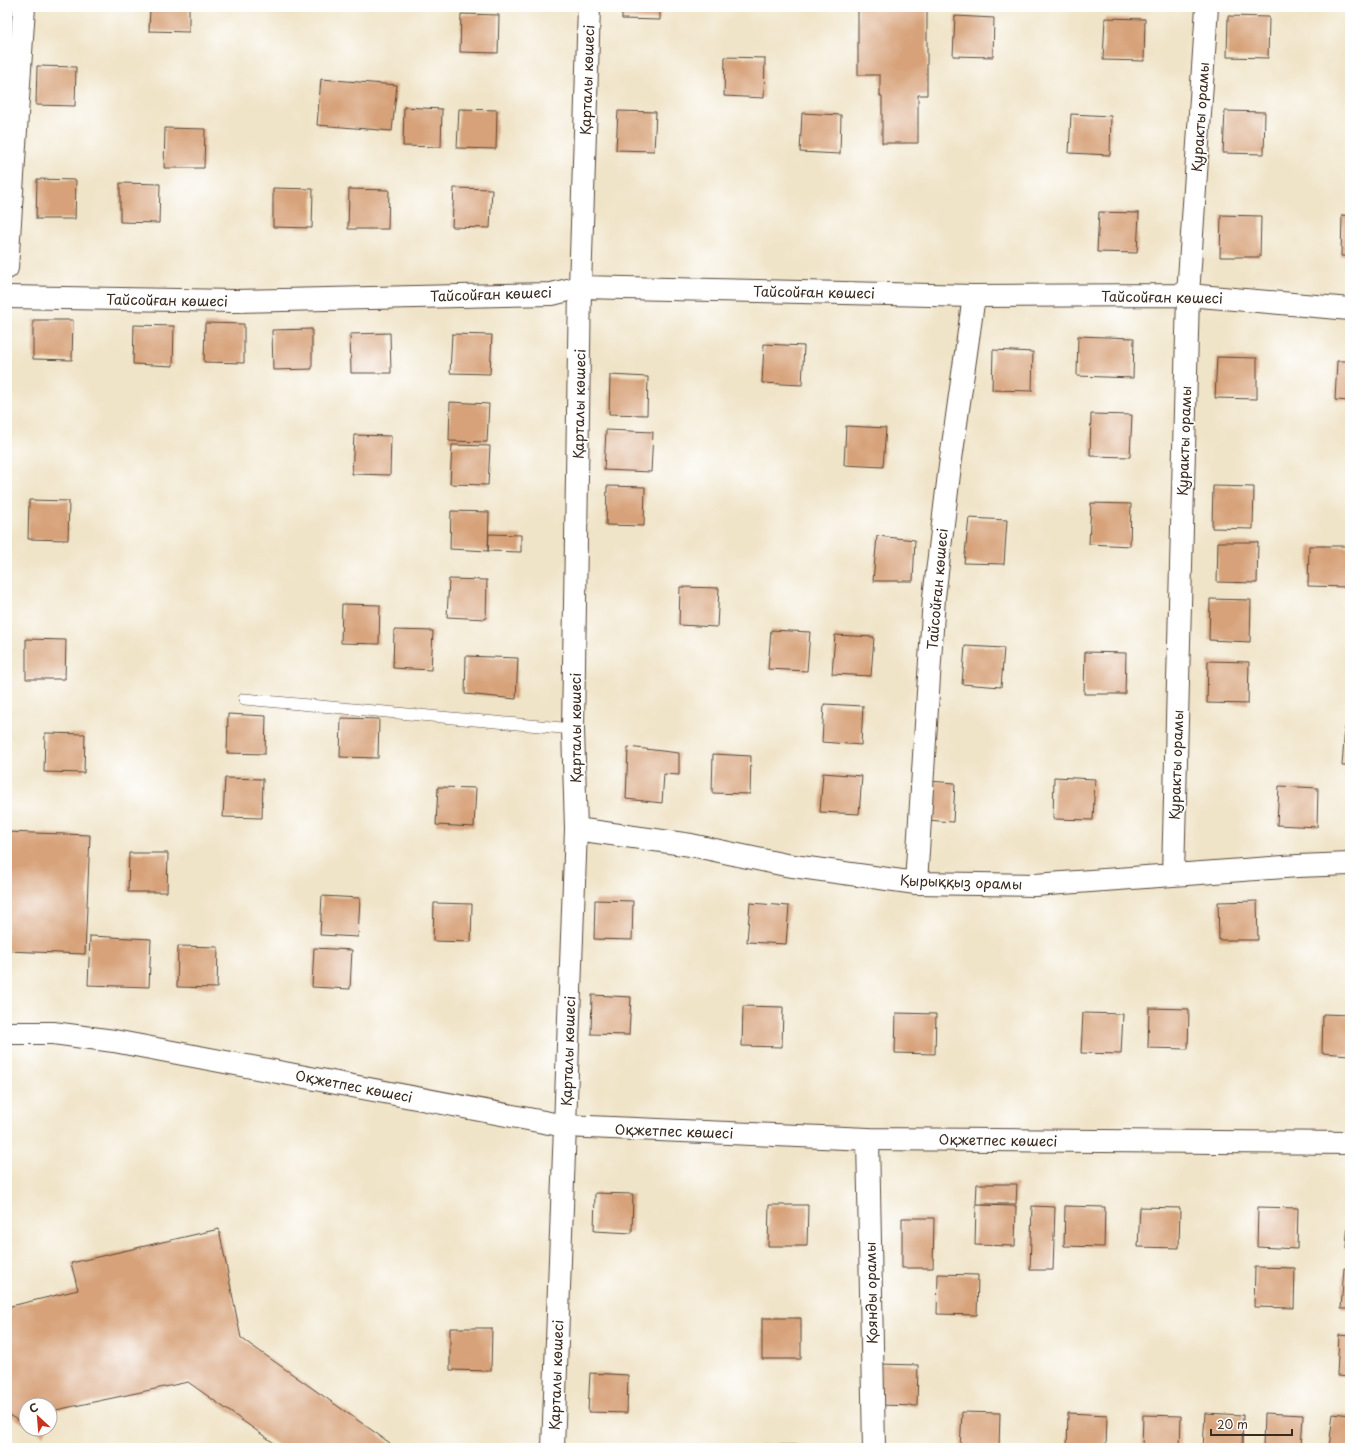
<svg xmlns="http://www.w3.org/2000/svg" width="1357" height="1455" font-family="'Playpen Sans',sans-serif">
<rect width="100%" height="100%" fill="#fff"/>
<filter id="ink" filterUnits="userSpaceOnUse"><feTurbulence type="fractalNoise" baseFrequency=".025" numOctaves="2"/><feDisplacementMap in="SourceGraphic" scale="8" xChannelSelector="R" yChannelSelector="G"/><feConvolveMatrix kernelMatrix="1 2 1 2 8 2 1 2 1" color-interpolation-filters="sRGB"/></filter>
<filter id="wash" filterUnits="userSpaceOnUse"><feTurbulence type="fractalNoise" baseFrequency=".012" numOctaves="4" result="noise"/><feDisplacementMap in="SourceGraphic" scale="16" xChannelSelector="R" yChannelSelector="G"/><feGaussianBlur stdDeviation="0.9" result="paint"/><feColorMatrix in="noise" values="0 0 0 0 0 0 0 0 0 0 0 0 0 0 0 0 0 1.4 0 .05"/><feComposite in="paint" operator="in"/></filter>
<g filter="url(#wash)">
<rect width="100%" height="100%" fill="#f0e4c8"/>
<g id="blocks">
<path fill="#d7a279" d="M150 7H189V32L149 31Z
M622 7H660V20L622 19Z
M858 7H927V95H918V143H882V96H880V75H858Z
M461 14 499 15 498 53 460 52Z
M955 16 994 18 993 57 953 56Z
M1228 16 1269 17 1268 58 1227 57Z
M1105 18 1145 19 1144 61 1103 60Z
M725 57 765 58 764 98 724 96Z
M37 66 76 67 75 106 36 105Z
M321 79 397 85 392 131 317 125Z
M404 107 442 109 441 147 403 146Z
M459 109 497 110 496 149 457 148Z
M618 111 656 112 654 151 616 150Z
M1225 111 1265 112 1264 154 1223 153Z
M802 113 841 115 840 154 800 152Z
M1071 114 1111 116 1110 155 1069 153Z
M165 128 205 129 204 168H164Z
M37 179 76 180 75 219H36Z
M120 183 160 184 159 223 120 222Z
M273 188 313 189 312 228 273 227Z
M454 188 492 189 490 228 452 227Z
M349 189 389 190 388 229H348Z
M1099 212 1139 213 1137 253 1097 252Z
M1221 215 1261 216 1260 257H1220Z
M1342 215 1350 216V256H1341Z
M33 320H73L72 360 33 359Z
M205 323 244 324V363L204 362Z
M134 325 174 326 173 366 133 364Z
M312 329V369L273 370 272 330Z
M390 333 391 373H351L350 334Z
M452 334 492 335 490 374 450 373Z
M1078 336 1134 338 1133 378 1077 376Z
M764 344 804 346 802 385 762 383Z
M993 350 1033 352 1032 391 992 390Z
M1217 357 1257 358V399L1215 398Z
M1337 361H1350V401L1335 400Z
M610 375 648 377 647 415 609 414Z
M450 402 489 404 487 442 449 441Z
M1091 414 1132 415 1130 457 1090 456Z
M846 426 886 428 883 467 844 465Z
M606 430 653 432 651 472 604 470Z
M354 435 391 436 390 475 352 474Z
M452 445 490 446 488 485 450 484Z
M607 486 645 487 644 526 606 525Z
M1213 486 1254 487 1253 529 1212 528Z
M29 500 69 501 68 540 28 539Z
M1091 503 1131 504 1130 546 1089 544Z
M451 511 489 512 488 551 450 549Z
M969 518 1007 520 1004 564 964 563Z
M489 534 521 535V552L488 551Z
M877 536 915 540 913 581H873Z
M1218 542H1258L1257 583 1217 582Z
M1309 546H1349L1348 587 1308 586Z
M449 579 487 580 486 619 447 617Z
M680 587 719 588 717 627 679 625Z
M1210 599 1251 600 1250 642 1209 640Z
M342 604 380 605 379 644 341 643Z
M394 630 433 631 431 670 393 668Z
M771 630 810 632 807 671 768 669Z
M835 635 874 637 871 676 832 674Z
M26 639 66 640 65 679H26Z
M965 646 1004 648 1001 687 962 684Z
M1085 652 1126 653 1125 694H1084Z
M466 656 518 658 516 699 465 694Z
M1208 661 1249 662 1248 704 1207 703Z
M824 704 863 706 861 745 822 742Z
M228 714 266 716 265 754 227 753Z
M341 718 379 719 378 758 340 757Z
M1345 727H1350V766H1342Z
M45 733 85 734 84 773 44 772Z
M628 747 679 753V775L664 774 662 803 626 799Z
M713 754 751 756 750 794 712 793Z
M823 773 862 776 859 814 820 812Z
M1054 777 1095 779 1093 820 1053 819Z
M225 778 263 779 262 818 223 817Z
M916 780 955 783 953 822 914 819Z
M1279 786 1318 788 1317 827 1277 825Z
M438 787 476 788 474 827 436 825Z
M7 832 90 835 85 954 7 951Z
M129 853H168L167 892H128Z
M322 896 360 898 358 937 320 935Z
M595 900 633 901 632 940 594 939Z
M1257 901 1258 940H1219L1218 902Z
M434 903 472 904 471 942 433 941Z
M750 903 789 906 786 944 747 942Z
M90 936 151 939 149 987 88 985Z
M178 946 218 947 217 988 177 987Z
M314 948 352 950 350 989 312 987Z
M592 995 631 997 629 1035 591 1034Z
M743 1006 783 1007 782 1047 742 1046Z
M1149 1008 1189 1009 1188 1049 1148 1048Z
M896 1013 936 1014 935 1054 895 1053Z
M1083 1013 1123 1014 1121 1054 1081 1053Z
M1323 1014 1350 1015V1055L1322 1053Z
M977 1184H1017L1016 1204H976Z
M595 1193 633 1194 632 1233 594 1231Z
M769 1205H808L807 1246H768Z
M976 1205 1016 1206 1015 1246 975 1245Z
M1032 1206 1055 1207 1053 1270H1030Z
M1065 1206 1105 1207 1104 1247 1064 1246Z
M1140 1207 1180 1208 1179 1248 1138 1247Z
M1258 1207 1298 1208 1297 1249 1257 1247Z
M1349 1208H1350V1248H1346Z
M902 1218H934L933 1268H902Z
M219 1229 241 1338 390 1443 387 1448H281L188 1382 56 1410 50 1422V1405H26V1425L7 1414V1307L78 1290 71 1263Z
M1255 1267 1295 1268 1294 1308 1254 1307Z
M1344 1268 1350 1269V1309H1341Z
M938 1274 978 1275 977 1315 937 1314Z
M762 1318H801V1359H762Z
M450 1328H492L491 1371 450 1370Z
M1339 1335 1350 1336V1377L1337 1376Z
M879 1364 918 1365 917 1406 878 1405Z
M590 1373 628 1375 627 1413 588 1412Z
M962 1412 1000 1413 999 1448H960Z
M1068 1413 1107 1415 1106 1448H1067Z
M1205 1413 1243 1415 1242 1448H1203Z
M1264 1413 1303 1415 1301 1448H1263Z
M1333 1413 1350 1415V1448H1329Z
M1143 1415 1181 1416 1180 1448H1142Z
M33 1429H47L43 1435Z
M760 1445H799V1448H760Z"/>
</g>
</g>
<g filter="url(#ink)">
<use href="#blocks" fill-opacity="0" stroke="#564638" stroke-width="1"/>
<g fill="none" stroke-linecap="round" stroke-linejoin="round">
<defs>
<path id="service" d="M244 699 573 729"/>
<path id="minor" d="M7 268 24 7
M7 297 234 301 552 294 580 287 974 296 1188 295 1350 309
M576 829 691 845 786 865 916 883 1035 885 1298 866 1350 864
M1173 875 1188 295 1207 7
M916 883 934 597 950 466 974 296
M565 1126 576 829 573 729 580 287 589 7
M868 1139 874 1448"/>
<path id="tertiary" d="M7 1033H53L114 1041 565 1126 868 1139 1350 1143
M553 1448 565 1126"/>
</defs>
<use href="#service" stroke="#564638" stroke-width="12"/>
<use href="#minor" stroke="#564638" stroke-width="24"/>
<use href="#tertiary" stroke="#564638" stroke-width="24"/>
<use href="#service" stroke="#fff" stroke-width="11"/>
<use href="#minor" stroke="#fff" stroke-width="22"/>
<use href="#tertiary" stroke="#fff" stroke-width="22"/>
</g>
</g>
<g text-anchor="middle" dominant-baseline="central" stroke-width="3.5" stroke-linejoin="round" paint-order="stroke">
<g font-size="14" fill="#3b2a1e" stroke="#fff">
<text transform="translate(587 80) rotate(-88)">Қарталы көшесі</text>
<text transform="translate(1200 117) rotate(-86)">Қуракты орамы</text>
<text transform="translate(814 292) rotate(1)">Тайсойған көшесі</text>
<text transform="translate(491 294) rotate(-2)">Тайсойған көшесі</text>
<text transform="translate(1162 297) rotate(1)">Тайсойған көшесі</text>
<text transform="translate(167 300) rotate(1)">Тайсойған көшесі</text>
<text transform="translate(579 404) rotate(-89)">Қарталы көшесі</text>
<text transform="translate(1184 441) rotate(-88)">Қуракты орамы</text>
<text transform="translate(937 589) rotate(-85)">Тайсойған көшесі</text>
<text transform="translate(575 728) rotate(-90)">Қарталы көшесі</text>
<text transform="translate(1176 765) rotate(-88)">Қуракты орамы</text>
<text transform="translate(961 882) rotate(2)">Қырыққыз орамы</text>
<text transform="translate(568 1051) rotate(-88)">Қарталы көшесі</text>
<text transform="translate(354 1086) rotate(11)">Оқжетпес көшесі</text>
<text transform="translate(674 1131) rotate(2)">Оқжетпес көшесі</text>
<text transform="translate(998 1140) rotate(1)">Оқжетпес көшесі</text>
<text transform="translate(871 1293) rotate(-91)">Қоянды орамы</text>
<text transform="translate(556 1375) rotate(-88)">Қарталы көшесі</text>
</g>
</g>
<rect width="1357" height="1455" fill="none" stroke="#fff" stroke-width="24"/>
<g transform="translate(38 1417) rotate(334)"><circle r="19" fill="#ffffff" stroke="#b1aaa5"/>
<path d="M0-3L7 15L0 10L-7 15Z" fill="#c8321e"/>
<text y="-6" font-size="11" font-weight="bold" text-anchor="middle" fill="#3b2a1e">С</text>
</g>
<path d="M1211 1429v6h81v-6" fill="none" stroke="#3b2a1e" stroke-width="2"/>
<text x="1217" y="1429" font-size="12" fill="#3b2a1e" stroke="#ffffff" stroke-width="3" paint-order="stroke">20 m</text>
</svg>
